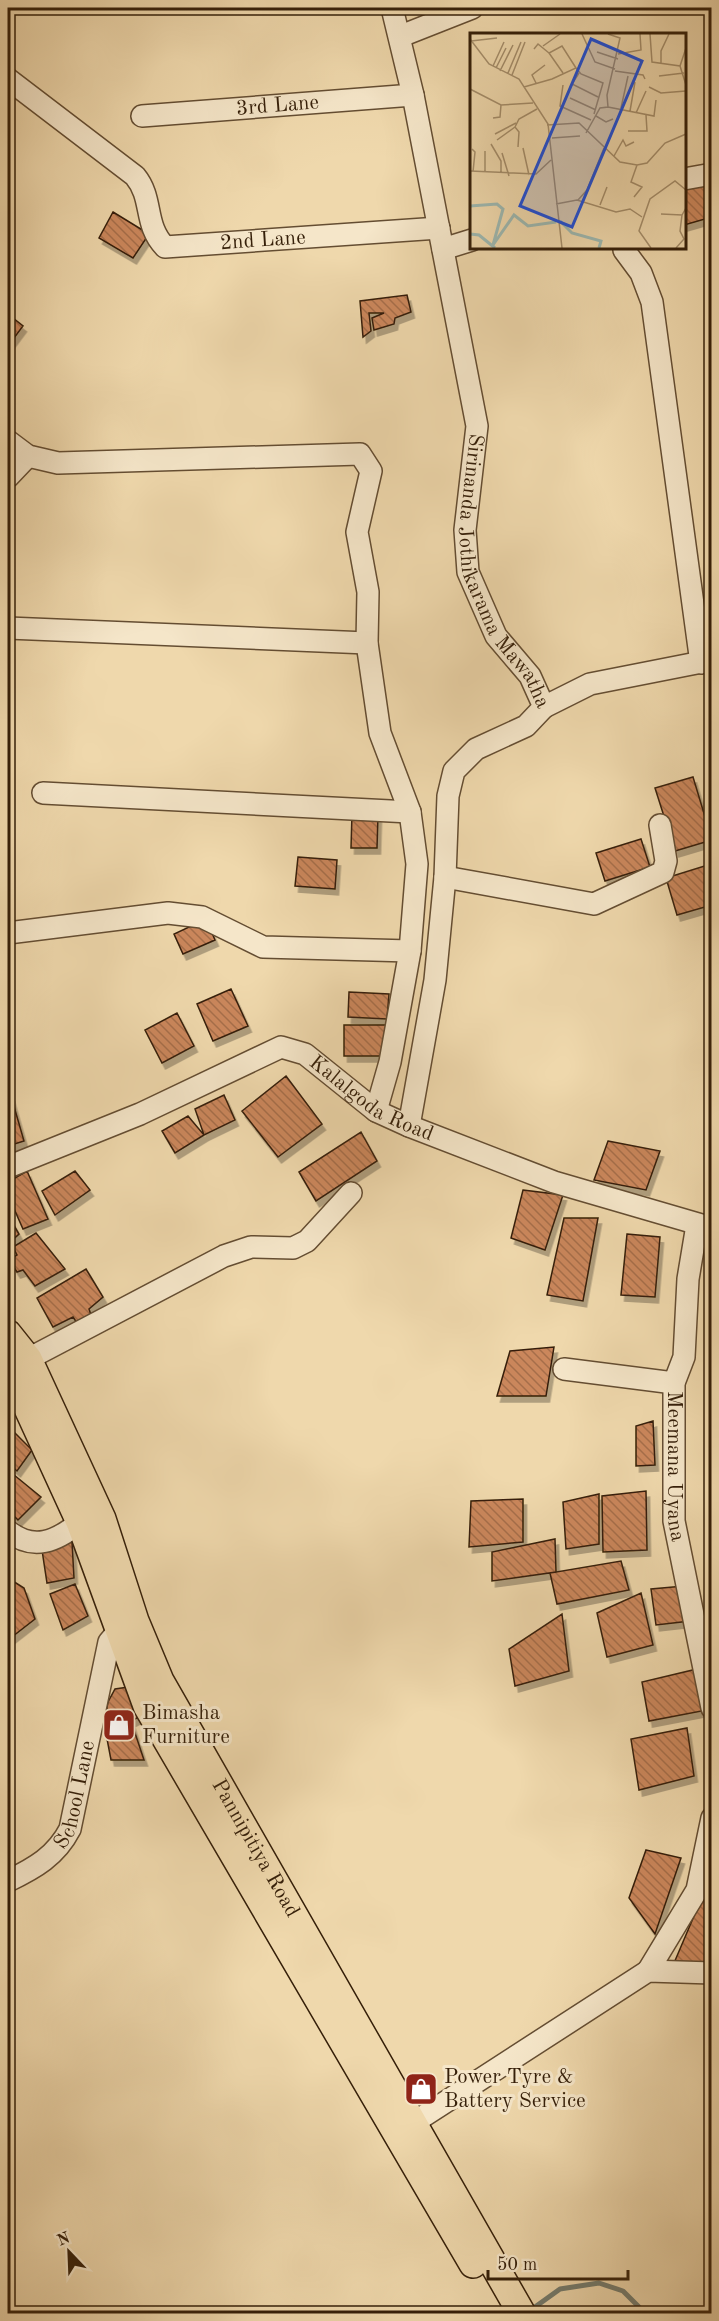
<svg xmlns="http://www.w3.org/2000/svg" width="719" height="2321" font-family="'Old Standard TT',serif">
<defs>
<pattern id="building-back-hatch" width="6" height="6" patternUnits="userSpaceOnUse" patternTransform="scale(1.5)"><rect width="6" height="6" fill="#cb875c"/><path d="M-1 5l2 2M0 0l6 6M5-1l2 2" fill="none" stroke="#a66e4a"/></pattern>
<filter id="shadow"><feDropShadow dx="3.5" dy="6" stdDeviation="0" flood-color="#0004"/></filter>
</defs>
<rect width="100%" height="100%" fill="#efd8ac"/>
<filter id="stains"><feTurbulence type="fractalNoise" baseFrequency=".00333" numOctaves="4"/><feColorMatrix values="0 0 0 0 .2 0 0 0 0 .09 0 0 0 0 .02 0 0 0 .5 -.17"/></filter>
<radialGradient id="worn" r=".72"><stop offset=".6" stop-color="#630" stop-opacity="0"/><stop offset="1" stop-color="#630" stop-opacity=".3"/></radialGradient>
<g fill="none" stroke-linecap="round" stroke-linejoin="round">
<path stroke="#737b6e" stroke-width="5" d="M528 2312 560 2289 599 2283 623 2291 646 2314"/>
</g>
<path fill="url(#building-back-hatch)" stroke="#351f09" stroke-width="1.5" filter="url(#shadow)" d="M703 183 712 207V217L684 225V187Z
M113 212 149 234 133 258 99 238Z
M407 295 411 312 395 318 394 324 374 330 372 318 384 313H369L371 331 363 337 360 301Z
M8 314 23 326 8 346Z
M693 777 712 840 675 851 655 788Z
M352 814 378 815 377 848H351Z
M641 839 650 867 605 881 596 853Z
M298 857 337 860 335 889 295 886Z
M711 864 712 905 677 915 666 878Z
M206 919 215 940 183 954 174 934Z
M231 989 248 1026 213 1041 197 1004Z
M349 992 389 994 387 1019 348 1017Z
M177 1013 194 1046 162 1063 145 1030Z
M344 1025H386V1056H344Z
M286 1076 322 1124 278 1157 242 1111Z
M224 1095 235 1120 204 1135 195 1109Z
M11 1096 24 1141 8 1146V1097Z
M188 1116 204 1135 175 1153 162 1131Z
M361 1132 377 1161 316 1201 299 1172Z
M608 1141 660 1151 646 1190 594 1180Z
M27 1171 48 1219 23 1229 8 1195V1182Z
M75 1171 90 1190 55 1215 42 1191Z
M523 1190 563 1195 545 1250 511 1238Z
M8 1215 19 1234 8 1244Z
M564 1218H598L583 1301 547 1295Z
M36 1233 65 1269 35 1286 23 1270 17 1272 9 1260 17 1255 13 1247Z
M627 1234 660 1237 655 1297 621 1295Z
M86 1269 103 1297 89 1309 91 1315 77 1323 73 1317 53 1327 37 1298Z
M554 1347 546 1396H497L510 1351Z
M653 1421 655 1465 636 1466V1426Z
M8 1426 32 1450 17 1471 8 1463Z
M8 1470 41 1497 18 1520 8 1510Z
M646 1491 647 1550 603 1552 602 1496Z
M599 1494V1544L566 1549 563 1502Z
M523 1499V1542L469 1547 471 1501Z
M555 1539 556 1572 492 1581V1552Z
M72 1542 74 1578 47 1583 42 1550Z
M621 1561 629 1590 557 1604 550 1573Z
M8 1578 24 1588 35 1619 8 1640Z
M75 1584 88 1616 63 1630 50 1594Z
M684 1586 690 1621 656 1625 651 1589Z
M641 1593 653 1645 607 1657 597 1613Z
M562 1614 569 1671 515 1686 509 1649Z
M697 1669 707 1710 649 1721 642 1682Z
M128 1687 139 1717 131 1721 144 1760H111L104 1723 108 1702 115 1689Z
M687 1728 694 1776 639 1790 631 1739Z
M646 1850 681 1858 655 1934 629 1898Z
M708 1883H712V1967L674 1963Z"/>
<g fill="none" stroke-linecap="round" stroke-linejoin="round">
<defs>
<g id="minor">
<path id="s1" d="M392 8 413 95 477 426 465 530 468 572 496 636 530 676 544 707 526 726 476 749 454 771 448 796 445 877 435 980 409 1126"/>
<path d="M401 36 472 8"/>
<path id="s2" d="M8 79 135 176C154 199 143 224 165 247L439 228"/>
<path id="s3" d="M142 116 413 95"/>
<path d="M684 179 712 174"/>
<path d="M443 249 472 240"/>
<path d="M624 250 641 273 652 302 701 663"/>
<path d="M8 441 28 456 58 463 360 454 371 471 357 532 368 592 367 643 380 733 410 812 417 864 410 951 390 1062 376 1111"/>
<path d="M8 477 28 456"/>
<path d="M8 628 367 643"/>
<path d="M544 707 590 684 712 660"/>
<path d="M43 793 410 812"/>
<path d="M445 877 594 904 663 872 666 861 660 825"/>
<path d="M8 933 168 913 202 917 263 947 410 951"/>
<path id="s4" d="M8 1167 140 1114 281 1047 305 1054 376 1111 409 1126 554 1182 712 1228"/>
<path id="s5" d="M697 1225 688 1279 684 1357 674 1383V1521L712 1708"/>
<path d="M28 1359 224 1256 251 1247 293 1248 307 1241 351 1193"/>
<path d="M564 1369 674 1383"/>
<path d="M8 1531C33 1551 56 1542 80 1522"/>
<path id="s6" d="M8 1881C35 1868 56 1856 70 1829L109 1642 120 1629 129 1624"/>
<path d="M648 1971 697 1890 712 1818"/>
<path d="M413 2123 648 1971 712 1973"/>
</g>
<g id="major">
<path id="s7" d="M8 1334 28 1359 102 1519 135 1621 160 1681 522 2314"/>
<path d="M8 1365 80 1522 147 1706 473 2264"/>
</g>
</defs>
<use href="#minor" stroke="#644d32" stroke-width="24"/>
<use href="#major" stroke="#351f09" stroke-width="30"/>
<use href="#minor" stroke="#f5e6c9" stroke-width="21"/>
<use href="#major" stroke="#efd8ac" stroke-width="27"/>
</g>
<defs>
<symbol id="shop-square" viewBox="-11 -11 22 22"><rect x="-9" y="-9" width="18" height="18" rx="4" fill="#8f2418" stroke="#f5e6c9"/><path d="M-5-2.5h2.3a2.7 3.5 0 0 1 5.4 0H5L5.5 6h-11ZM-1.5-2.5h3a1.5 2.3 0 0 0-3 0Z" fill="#fff"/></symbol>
</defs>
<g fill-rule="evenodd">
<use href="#shop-square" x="100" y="1706" width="38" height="38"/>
<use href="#shop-square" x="402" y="2070" width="38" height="38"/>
</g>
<g text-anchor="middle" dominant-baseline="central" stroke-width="6" stroke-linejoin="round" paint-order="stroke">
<g font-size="21" fill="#351f09" stroke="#f5e6c9">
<text stroke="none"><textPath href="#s3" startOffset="136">3rd Lane</textPath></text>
<text stroke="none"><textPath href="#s2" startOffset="336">2nd Lane</textPath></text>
<text stroke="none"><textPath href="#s1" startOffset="582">Sirinanda Jothikarama Mawatha</textPath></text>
<text stroke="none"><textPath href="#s4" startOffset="404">Kalalgoda Road</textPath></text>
<text stroke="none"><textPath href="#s5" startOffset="244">Meemana Uyana</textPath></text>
<text stroke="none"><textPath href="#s6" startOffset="117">School Lane</textPath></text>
<text stroke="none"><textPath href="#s7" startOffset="573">Pannipitiya Road</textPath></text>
</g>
<g font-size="21" fill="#351f09" stroke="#f5e6c9" text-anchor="start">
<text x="142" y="1713">Bimasha<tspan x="142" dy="24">Furniture</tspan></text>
<text x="444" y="2077">Power Tyre &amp;<tspan x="444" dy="24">Battery Service</tspan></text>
</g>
</g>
<g transform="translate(470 33)">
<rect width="216" height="216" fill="#efd8ac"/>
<path fill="none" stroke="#9cb8b1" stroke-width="3" d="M0 173 27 171 33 176 23 212 44 182 58 193 86 189M90 188 102 200 131 208 129 215M0 201 9 202 25 215"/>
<path fill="none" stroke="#a58e6b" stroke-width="1.5" d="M112 1 125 29 145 36M180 1 182 29 210 33 216 52M0 6 19 31 49 46 78 91 92 215M1 8 27 5M73 13 90 1M64 16 68 11 79 20M127 19 148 26M148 21 171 17 170 1M191 30V18L199 1M23 33 34 9M210 33 216 15M26 35 36 15M106 35 111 41 133 50 124 81M30 38 43 12M145 38 173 42 175 46M38 40 51 9M109 40 102 51 128 64M42 42 55 9M189 43 214 40M66 50 62 42 75 32M93 52 90 73 121 87M54 54 82 46 106 35 92 13 79 20 93 40M179 54 191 60 216 58M0 56 31 72 63 70M100 65 126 77M138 74 184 83 186 67M151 75 158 43M160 78 165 49M166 80 176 58M126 83 136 89 143 86M23 85 30 84 31 72M77 92 109 90 150 129 167 132 177 130 195 110 216 101M45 94 49 86 67 76M45 94 49 99 48 114M158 98H177L176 82M116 100 130 75 138 74 137 62 150 5 138 1M25 101 46 90M82 105 110 103M27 107 45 94M21 111 31 128V140M53 115 59 142M2 116 5 119 3 139M15 118V140M32 120 39 143M144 123 153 107 156 113 164 109M0 138 66 141 81 127M164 164 172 154 161 149 167 132M108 167 117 157 134 115M86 171 107 167 146 179 160 176 172 184M130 172 137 154M191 181 212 182 216 175M181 215 169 198 180 166 205 148 216 157M206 215 214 206 210 198 212 182"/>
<path fill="#1d4ed8" fill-opacity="0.15" stroke="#1d4ed8" stroke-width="3" d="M121 6 172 28 102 194 50 173Z"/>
<rect width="216" height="216" fill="none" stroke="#351f09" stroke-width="3"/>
</g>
<rect width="719" height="2321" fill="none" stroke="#efd8ac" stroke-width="30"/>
<rect x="9" y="9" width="701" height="2303" fill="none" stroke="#351f09" stroke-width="3"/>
<rect x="15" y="15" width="689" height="2291" fill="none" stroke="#351f09" stroke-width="1.5"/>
<g transform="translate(69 2252) rotate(337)" stroke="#f5e6c9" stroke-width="4.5" paint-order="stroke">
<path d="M0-4.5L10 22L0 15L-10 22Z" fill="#351f09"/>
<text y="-9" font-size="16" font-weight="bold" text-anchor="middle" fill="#351f09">N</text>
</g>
<path d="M488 2270v9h140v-9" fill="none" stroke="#351f09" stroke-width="3"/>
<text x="497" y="2270" font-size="18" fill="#351f09" stroke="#f5e6c9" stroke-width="4.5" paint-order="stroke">50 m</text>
<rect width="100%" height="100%" filter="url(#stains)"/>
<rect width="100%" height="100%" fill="url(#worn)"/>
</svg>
